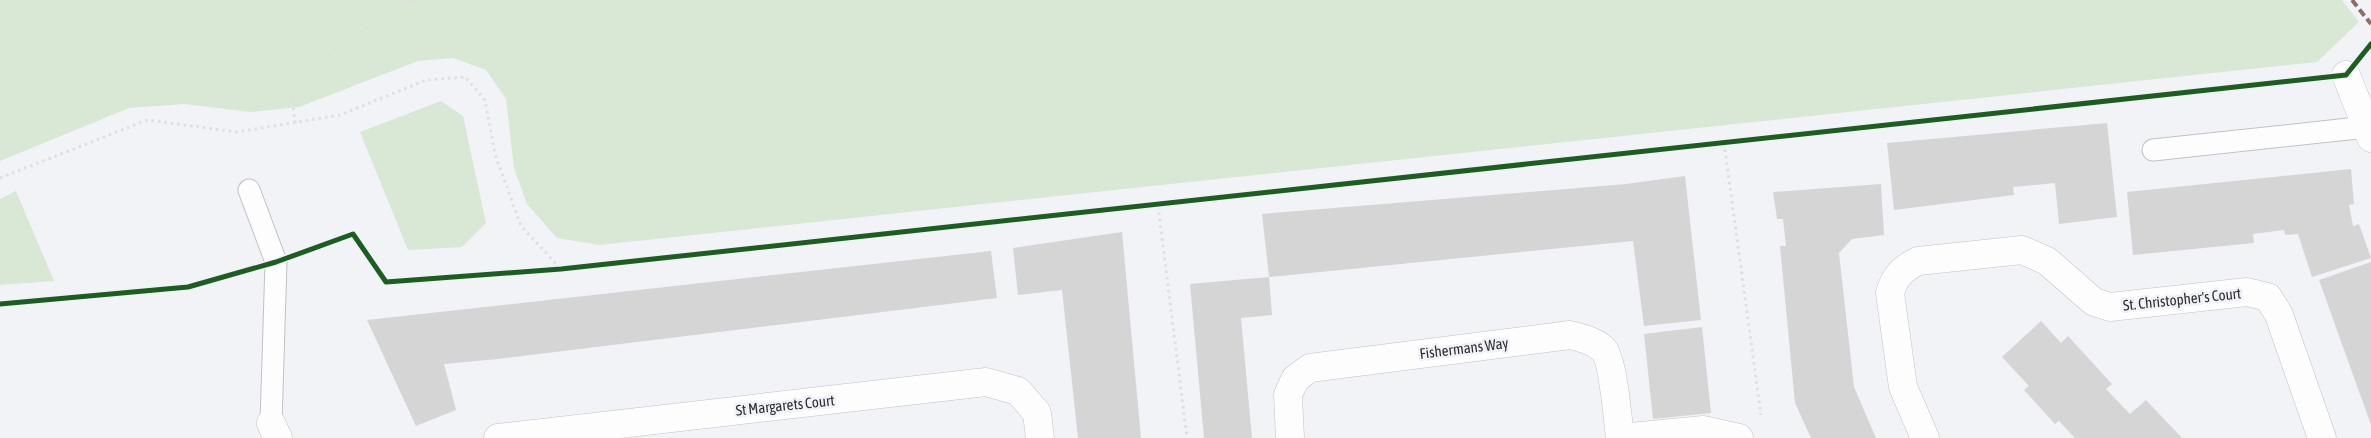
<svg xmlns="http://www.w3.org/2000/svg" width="2371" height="438" font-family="'Asap Condensed',sans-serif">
<rect width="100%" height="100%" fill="#f2f3f7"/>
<path fill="#d9e7d5" d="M0 0H2342L2359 22 2317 62 599 245 557 238 527 204 514 168 506 99 486 70 453 58 418 61 299 107 251 112 184 104 129 108 0 161Z
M441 101 463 116 486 223 462 247 408 250 360 132Z
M16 191 54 281 0 285V199Z"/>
<path fill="#d5d5d6" d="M2107 123 2117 217 2059 224 2055 183 2013 187 2014 195 1894 210 1887 143Z
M2351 169 2354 204 2349 205 2353 226 2359 224 2371 258 2312 277 2298 234 2285 235 2284 230 2253 234 2254 243 2133 255 2127 192Z
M1685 176 1701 320 1644 326 1633 241 1269 277 1272 315 1241 318 1252 438H1204L1190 284 1269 277 1262 214 1626 184Z
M1881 184 1884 235 1852 239 1839 253 1854 387 1876 438H1811L1795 403 1780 246H1786L1783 219H1777L1773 192Z
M1122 232 1141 438H1078L1062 290 1018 295 1013 248Z
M991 251 997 298 498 359 444 364 456 410 416 426 367 320Z
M2371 262V425L2319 280Z
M2041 321 2061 343 2068 336 2112 384 2106 389 2130 414 2146 400 2182 438H2075L2059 421 2055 424 2024 390 2029 386 2002 357Z
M1702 327 1711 413 1653 419 1644 334Z"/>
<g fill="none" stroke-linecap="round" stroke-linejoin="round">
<defs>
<path id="service" d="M2153 150 2367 127
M249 190 276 262 271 423"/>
<path id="minor" d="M2346 75 2371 138
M271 423 278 438
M498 438 986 382 1018 391 1037 413 1040 438
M1290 438 1288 395 1295 379 1310 368 1570 335C1582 338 1594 341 1603 349 1613 359 1618 421 1620 438
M1620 438 1703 430 1739 438
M1925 438 1903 387 1890 293C1895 276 1902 269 1918 261L2022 250 2047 261 2094 302 2110 307 2247 292 2268 297 2279 315 2322 438"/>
</defs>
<use href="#service" stroke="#c1c2c4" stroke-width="23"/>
<use href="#minor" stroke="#c1c2c4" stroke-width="29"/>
<path stroke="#dfdfe0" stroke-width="3" stroke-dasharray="2.5 4" stroke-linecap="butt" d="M2365 51 2371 44
M295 123 292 94 296 81 311 67 377 20 391 3 432 0
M1724 143 1761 415
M0 178 147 120 237 132 340 115 426 80 465 77 485 100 495 154 521 226 561 269
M1158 206 1187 438"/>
<use href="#service" stroke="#fdfdfe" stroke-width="21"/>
<use href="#minor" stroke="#fdfdfe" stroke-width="28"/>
<path stroke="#8d6e63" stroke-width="4" stroke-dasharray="8 4" stroke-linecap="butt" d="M2352 0 2371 24"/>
<defs>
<path id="cycleway" d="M0 304 188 287 276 262 353 234 386 282 561 269 2346 75 2371 44"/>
</defs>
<use href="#cycleway" stroke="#f1f2f8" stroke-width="8"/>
<use href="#cycleway" stroke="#1b5e20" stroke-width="5"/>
</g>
<g text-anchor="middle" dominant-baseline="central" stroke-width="5" stroke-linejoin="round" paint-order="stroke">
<g font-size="15" fill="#303032" stroke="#f1f2f8">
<text transform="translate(2182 299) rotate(-6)">St. Christopher's Court</text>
<text transform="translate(1464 348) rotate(-7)">Fishermans Way</text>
<text transform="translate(785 405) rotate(-6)">St Margarets Court</text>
</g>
</g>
</svg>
